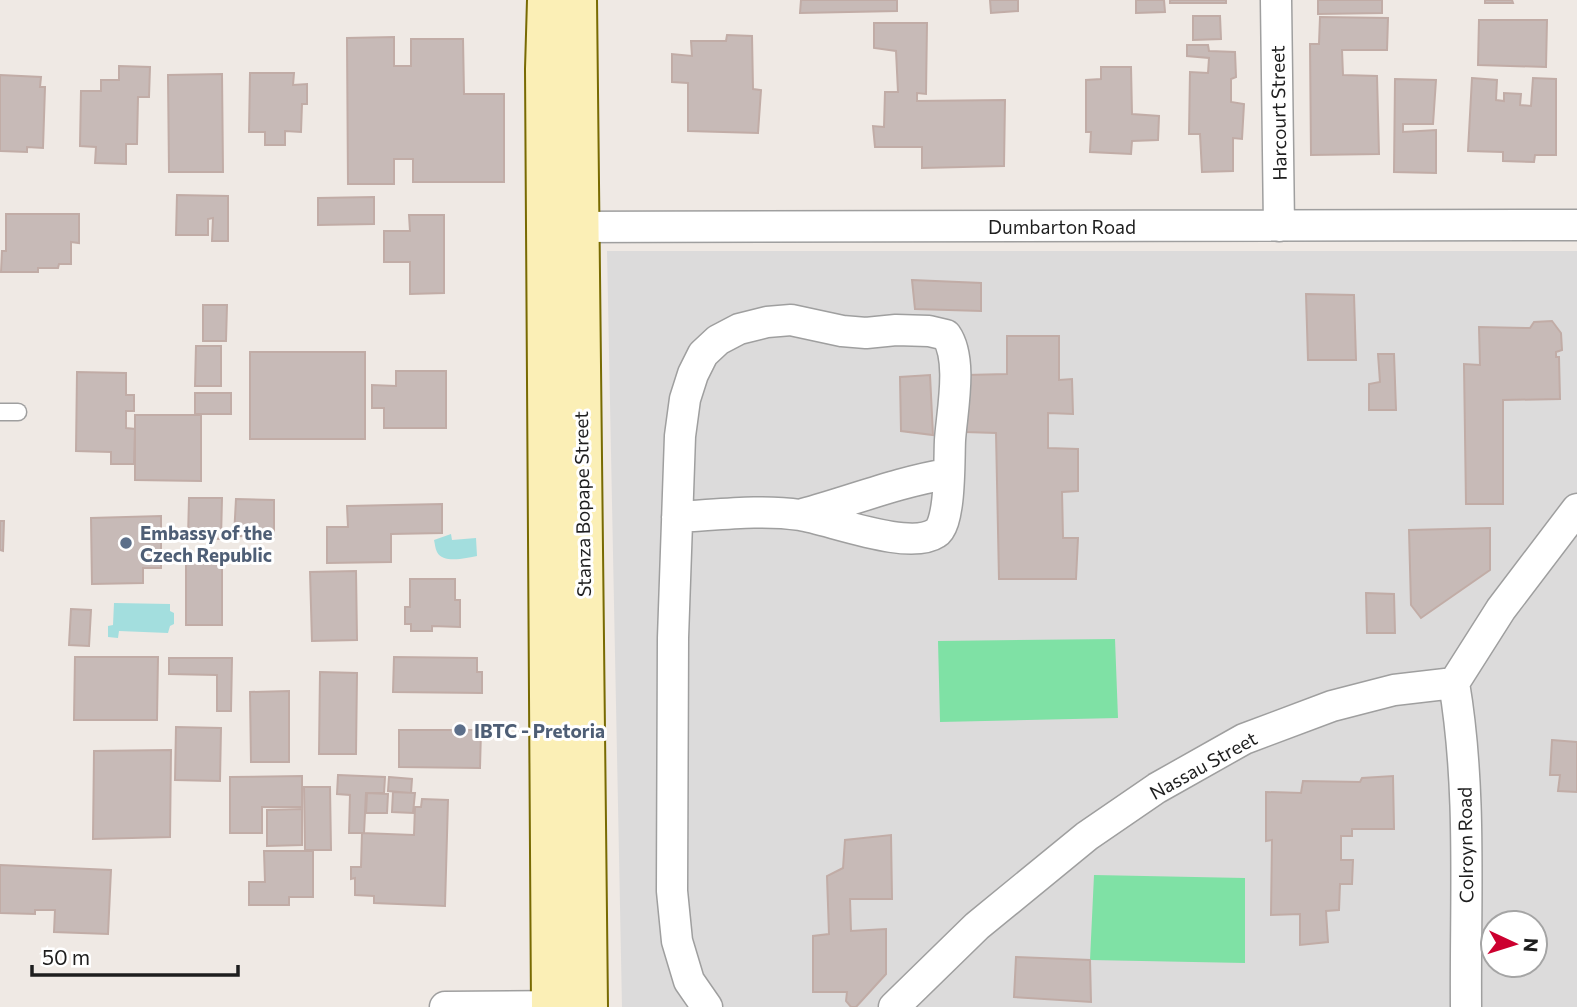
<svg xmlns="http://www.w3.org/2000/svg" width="1577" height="1007" font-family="Commissioner,sans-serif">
<rect width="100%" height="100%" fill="#efe9e4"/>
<path fill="#dcdbdb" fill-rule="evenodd" d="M607 251H1577V1007H622ZM1493 923H1535V965H1493Z"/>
<path fill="#7fe1a5" d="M1115 639 1118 718 940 722 938 641Z
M1094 875 1245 878V963L1090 960Z"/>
<path fill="#a3dede" d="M451 534 452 540 476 538 477 556C466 558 443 564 437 552 435 548 435 544 434 540Z
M114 603 170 604V611L174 613V624L170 626 168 633 119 631 118 638 108 637V626L113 625Z"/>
<path fill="#c7bab7" stroke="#c1aca6" stroke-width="2" d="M801 0H897V11L800 13Z
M990 0H1018V11L991 13Z
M1136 0H1164L1165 12 1136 13Z
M1170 0H1226V3H1170Z
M1318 0H1382V13L1318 14Z
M1485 0H1512L1513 3H1485Z
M1193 16H1220L1221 39 1193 40Z
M1320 17 1388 18 1387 50H1342L1343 75 1377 76 1379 154 1311 155 1310 44H1319Z
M1479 20H1547L1546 67 1478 65Z
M874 23H927L926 94 917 93V101L1005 100 1004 166 922 168V147H875L873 126 884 127 885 92H898L896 51 874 48Z
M727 35 752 36 753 89 761 90 758 133 688 131V83L672 82V54L692 56 691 41H726Z
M394 37V66H411V39H463L464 94H504V182H413V159H394V184H348L347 38Z
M1187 45H1208L1209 51 1235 52 1236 77 1231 79V102L1244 104 1242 139 1233 138V171L1202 172 1200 134H1189L1190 72 1208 73 1209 58 1187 56Z
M119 66 150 67 149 97H138L137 144H126V164L95 163 96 147 80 146 81 91H101V80H119Z
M1101 67H1131L1132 114 1159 116 1158 140 1132 141 1131 154 1090 152 1091 132H1086V80L1101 79Z
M250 73H294L293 85 307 84V104H302L301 132 285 131V145H265V132H249Z
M222 74 223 172H169L168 75Z
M0 75 41 77 40 87H45L43 148 27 147V152L0 151Z
M1472 78 1497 80 1496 100 1504 101V93L1521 94 1520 105 1531 106 1533 78 1556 79V155H1535L1534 162 1503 161V152L1468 151Z
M1395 79 1436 80 1433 124H1403V132L1436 130V173L1394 172Z
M177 195 228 196V241H212L213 218 208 219V235H176Z
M374 197V224L318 225V198Z
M6 214H79V243L71 242V264H59L58 268H38V272H1L2 251H6Z
M409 215H444V293L410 294V262H384V231H410Z
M912 280 981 283V311L915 309Z
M1306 294 1354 295 1356 360H1308Z
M203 305H227L226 341H203Z
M1552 321 1561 333 1562 350 1556 352V357H1559L1560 399 1503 400V504H1466L1464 364 1480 365 1479 327 1530 328 1534 322Z
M1007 336H1059V380L1072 379 1073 414 1048 413V448L1078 449V491L1062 492 1063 538H1078L1076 579H999L996 433 966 432 967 375 1007 374Z
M196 346H221V386H195Z
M250 352H365V439H250Z
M1378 354H1394L1396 410H1369V384L1380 382Z
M396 371H446V428H384V408H372V385L396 386Z
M77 372 126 373V395H134V411H126V428L135 429 134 464H111V452L76 451Z
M930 375 933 435 901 431 900 377Z
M195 393H231V414H195Z
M135 415H201V481L135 480Z
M189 498H222L221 539 188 538Z
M236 499 274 500V537L234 536Z
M442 504V533L391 534V562L327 563V527H348L347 506Z
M161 516V568H143V583L92 584 91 518Z
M0 521H4L3 551 0 550Z
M1490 528V570L1421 618 1411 605 1409 530Z
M186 556H222V625H186Z
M356 571 357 640 312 641 310 572Z
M410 579H455V600H460V627L432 626V631H411V624H405V607H410Z
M1366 593 1394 594 1395 633H1367Z
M71 609 91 610 89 646 69 645Z
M75 657H158L157 720H74Z
M394 657 477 658V672H482V693L393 692Z
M169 658H232L231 711H217V675L169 674Z
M320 672 357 673 356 754H319Z
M289 691V762H251L250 692Z
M176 727 221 728 220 781 175 780Z
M399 730H481L480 768 399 767Z
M1552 740 1577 742V792L1558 791 1560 775H1550Z
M171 750 170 837 93 839 94 751Z
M338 775 385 777 384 793H366L364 833H349L350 795 337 794Z
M302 776V807H262V833H230V777Z
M1393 776 1394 829H1352V836H1341V860H1353L1352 884H1340L1339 910 1326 911 1328 942 1300 945V914L1271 915 1272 840 1266 841V792L1301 793 1303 781 1360 782 1362 778Z
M389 777 412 779 411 793 388 791Z
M304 787H330L331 850H305Z
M393 792 415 793 413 813 392 812Z
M367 793 388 794 387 813H366Z
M422 799 448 800 445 906 374 903V896L355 895V878L351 879V867H361L362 833 414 835 415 807H421Z
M302 809V845L267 846V810Z
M891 835 892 899H850L851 931 886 929V974L856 1007H851L846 1001 847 992H813V936L829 934 827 876 843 868 845 840Z
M264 851H313V897H289V905H249V882H265Z
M0 865 111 870 108 934 54 932 55 910H35V914L0 913Z
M1016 957 1090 960 1091 1002 1014 997Z"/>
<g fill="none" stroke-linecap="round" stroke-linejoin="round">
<defs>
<path id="service" d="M0 412H18"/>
<path id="minor" d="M1276 0 1279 226
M559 227 1577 225
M803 514C851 501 898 482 947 474
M677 517C717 515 761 509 800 515 831 520 909 551 936 533 951 524 949 459 950 440 952 411 963 359 946 335L929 331 896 330 866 333 842 331 791 320 767 322 739 329 718 340 703 354 693 374 685 399 680 436 673 638 672 891 677 941 689 981 707 1007
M1454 683C1472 789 1465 900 1466 1007
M1454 683 1501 609 1577 509
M445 1007 571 1006
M894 1007 977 926 1087 836 1157 788 1244 739 1332 706 1394 690 1454 683"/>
<path id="secondary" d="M547 0 545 69 551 1007
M577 0 588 1007"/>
</defs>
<use href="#service" stroke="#9f9f9f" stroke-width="19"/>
<use href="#minor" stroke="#9f9f9f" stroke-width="33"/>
<use href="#secondary" stroke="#786a02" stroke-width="42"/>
<use href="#service" stroke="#fff" stroke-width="16"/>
<use href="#minor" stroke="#fff" stroke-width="30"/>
<use href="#secondary" stroke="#fbefb6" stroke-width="38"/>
</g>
<g fill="#5c6f8a" stroke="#fff" stroke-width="2.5">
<circle cx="126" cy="543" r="7"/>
<circle cx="460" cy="730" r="7"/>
</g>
<g text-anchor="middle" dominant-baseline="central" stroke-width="6" stroke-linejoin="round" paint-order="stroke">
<g font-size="19" fill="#1e1e1e" stroke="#fff">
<text transform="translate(1278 113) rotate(-91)">Harcourt Street</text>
<text x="1062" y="226">Dumbarton Road</text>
<text transform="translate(582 504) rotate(-91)">Stanza Bopape Street</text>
<text transform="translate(1203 765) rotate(-29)">Nassau Street</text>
<text transform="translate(1465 845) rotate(-91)">Colroyn Road</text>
</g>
<g font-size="19" font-weight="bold" fill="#4e5e75" stroke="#fff" text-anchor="start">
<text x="140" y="532">Embassy of the<tspan x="140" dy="22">Czech Republic</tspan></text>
<text x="474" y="730">IBTC - Pretoria</text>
</g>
</g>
<g transform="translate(1514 944) rotate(94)"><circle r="33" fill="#ffffff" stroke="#a5a5a5" stroke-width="2"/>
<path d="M0-5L12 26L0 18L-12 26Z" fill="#cc002f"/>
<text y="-10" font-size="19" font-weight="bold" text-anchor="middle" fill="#1e1e1e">N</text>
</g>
<path d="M32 965v10h206v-10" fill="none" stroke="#1e1e1e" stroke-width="3.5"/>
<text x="42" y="965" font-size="21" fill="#1e1e1e" stroke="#ffffff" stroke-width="5" paint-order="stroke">50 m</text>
</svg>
